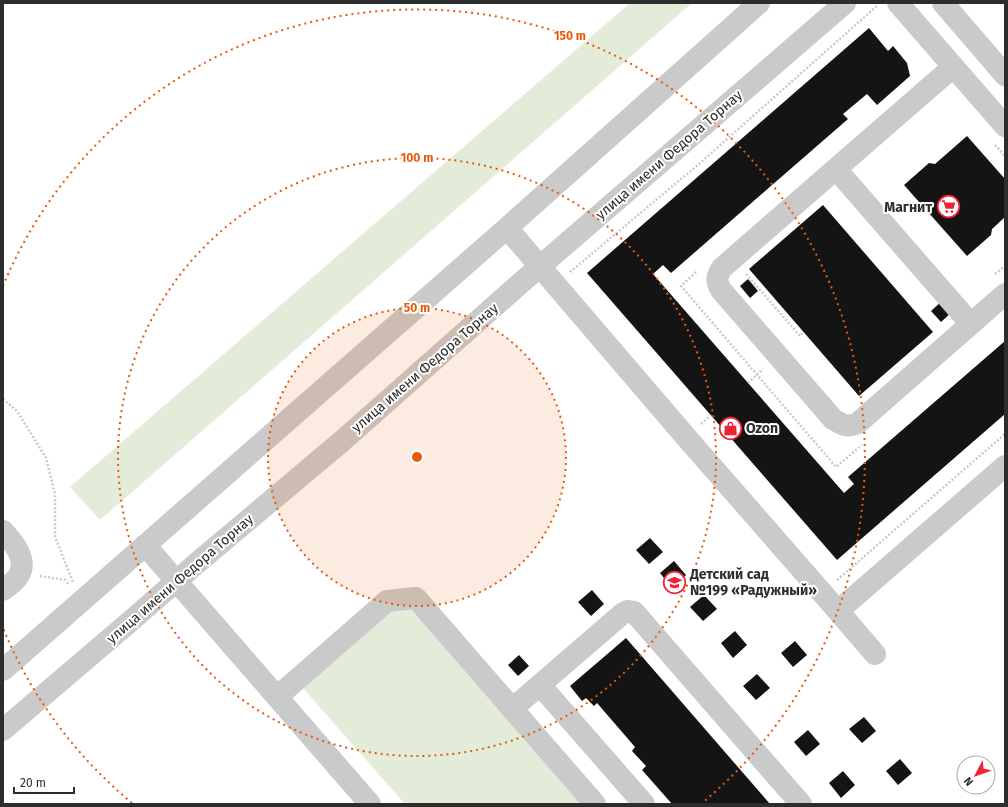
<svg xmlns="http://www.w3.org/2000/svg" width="1008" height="807" font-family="'Fira Sans',sans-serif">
<rect width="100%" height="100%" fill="#fff"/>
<path fill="#e3ecd9" d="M630 3H692L100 520 70 487Z
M390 609H415L584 804H405L302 687Z"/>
<path fill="#141414" d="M869 28 888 51 893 46 907 63 910 76 877 105 867 94 843 114 848 119 671 273 663 265 653 274 844 493 854 484 848 477 1005 341V414L837 560 587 273Z
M967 136 1005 179V217L992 229 991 235 967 256 904 185 929 163 935 164Z
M823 205 933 332 859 396 749 269Z
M748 279 758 291 750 298 740 286Z
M942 301 952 312 941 322 931 311Z
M650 538 663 552 649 564 636 550Z
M674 561 686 575 672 588 660 573Z
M592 590 604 604 591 616 578 602Z
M704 595 717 609 703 621 690 607Z
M735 631 747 645 733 658 721 643Z
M626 638 770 804H672L642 770 646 766 632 751 635 747 597 703 594 706 586 698 582 701 570 686Z
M795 641 807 655 793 667 781 653Z
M519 655 529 666 518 676 508 665Z
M757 674 770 688 756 700 743 686Z
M864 717 876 731 862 743 849 729Z
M808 730 820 744 806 756 794 742Z
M900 759 912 773 898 785 886 771Z
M843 771 855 785 841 798 829 783Z"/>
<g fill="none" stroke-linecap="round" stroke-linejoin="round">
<path stroke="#cacaca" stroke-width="2.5" stroke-dasharray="2 2" stroke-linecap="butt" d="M995 145 1005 156
M570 272 699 164 878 5
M696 272 681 286 836 467 862 445
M746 274 800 336 804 332
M995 274 1005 266
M748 383 763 369
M3 399 17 411 46 458 55 494V537L73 582
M701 424 711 415
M40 576 65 580 69 585
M837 580 1005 434"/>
<path stroke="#cacaca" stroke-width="22" d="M898 3 1005 126
M943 3 1005 75
M953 67 722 268C716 277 716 281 721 290L833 419C843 425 847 428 858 423L1005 294
M836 169 971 324
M507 228 686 437 838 611 1005 466
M3 531C13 542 28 559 19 575 16 581 8 586 3 590
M145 545 370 804
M838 611 875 654
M3 670 507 228 759 3
M540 685 644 804
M277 697 387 601 416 598 595 804
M512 709 622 614 627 611 634 612 801 804
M3 730 133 619 197 563 341 442 523 281 845 3"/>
</g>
<circle cx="417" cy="457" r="149" fill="#e8590c" fill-opacity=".12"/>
<g fill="none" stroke="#e8590c" stroke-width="2" stroke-dasharray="2 4">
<circle cx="417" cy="457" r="149"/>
<circle cx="417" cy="457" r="299"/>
<path d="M132 803A448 448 0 0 1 3 628M3 286A448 448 0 1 1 702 803"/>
</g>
<defs>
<symbol id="supermarket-ring" viewBox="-11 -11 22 22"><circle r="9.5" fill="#fff" stroke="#f02335" stroke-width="1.5"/><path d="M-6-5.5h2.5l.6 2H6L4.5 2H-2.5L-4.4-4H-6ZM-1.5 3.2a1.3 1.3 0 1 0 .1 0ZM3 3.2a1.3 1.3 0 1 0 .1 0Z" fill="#f02335"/></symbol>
<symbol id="shop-ring" viewBox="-11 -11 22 22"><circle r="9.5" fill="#fff" stroke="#f02335" stroke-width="1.5"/><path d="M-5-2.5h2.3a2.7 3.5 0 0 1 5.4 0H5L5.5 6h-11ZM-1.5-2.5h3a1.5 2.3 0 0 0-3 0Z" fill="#f02335"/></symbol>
<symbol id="school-ring" viewBox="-11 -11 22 22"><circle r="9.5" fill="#fff" stroke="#f02335" stroke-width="1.5"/><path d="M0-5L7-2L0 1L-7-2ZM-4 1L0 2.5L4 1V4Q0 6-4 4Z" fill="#f02335"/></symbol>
</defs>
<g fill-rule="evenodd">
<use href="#supermarket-ring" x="936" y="194" width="25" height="25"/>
<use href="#shop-ring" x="718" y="416" width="25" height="25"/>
<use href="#school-ring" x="662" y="570" width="25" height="25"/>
</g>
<g text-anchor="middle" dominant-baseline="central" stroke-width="4" stroke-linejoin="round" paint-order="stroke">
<g font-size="14" fill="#2d2d2d" stroke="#fff">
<text transform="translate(669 155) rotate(-41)">улица имени Федора Торнау</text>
<text transform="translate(425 368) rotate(-41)">улица имени Федора Торнау</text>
<text transform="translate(180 579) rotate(-41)">улица имени Федора Торнау</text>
</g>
<g font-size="14" font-weight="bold" fill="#2d2d2d" stroke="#fff" text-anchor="start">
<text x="932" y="207" text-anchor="end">Магнит</text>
<text x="746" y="428">Ozon</text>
<text x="690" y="574">Детский сад<tspan x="690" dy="16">№199 «Радужный»</tspan></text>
</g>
</g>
<circle cx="417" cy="457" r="6" fill="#e8590c" stroke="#fff" stroke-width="2"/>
<g font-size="12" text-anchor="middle" font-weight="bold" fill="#e8590c" stroke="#fff" stroke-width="4" stroke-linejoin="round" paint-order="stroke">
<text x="570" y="40">150 m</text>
<text x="417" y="162">100 m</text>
<text x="417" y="312">50 m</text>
</g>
<rect width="1008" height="807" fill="none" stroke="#2d2d2d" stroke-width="8"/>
<g transform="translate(976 775) rotate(229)"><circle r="19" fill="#ffffff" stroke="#ababab"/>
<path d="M0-3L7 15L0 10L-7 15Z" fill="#f02335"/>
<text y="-6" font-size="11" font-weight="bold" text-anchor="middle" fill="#2d2d2d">N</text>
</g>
<path d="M14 787v6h60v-6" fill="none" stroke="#2d2d2d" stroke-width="2"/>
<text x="20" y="787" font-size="12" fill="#2d2d2d" stroke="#ffffff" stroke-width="3" paint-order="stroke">20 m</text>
</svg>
